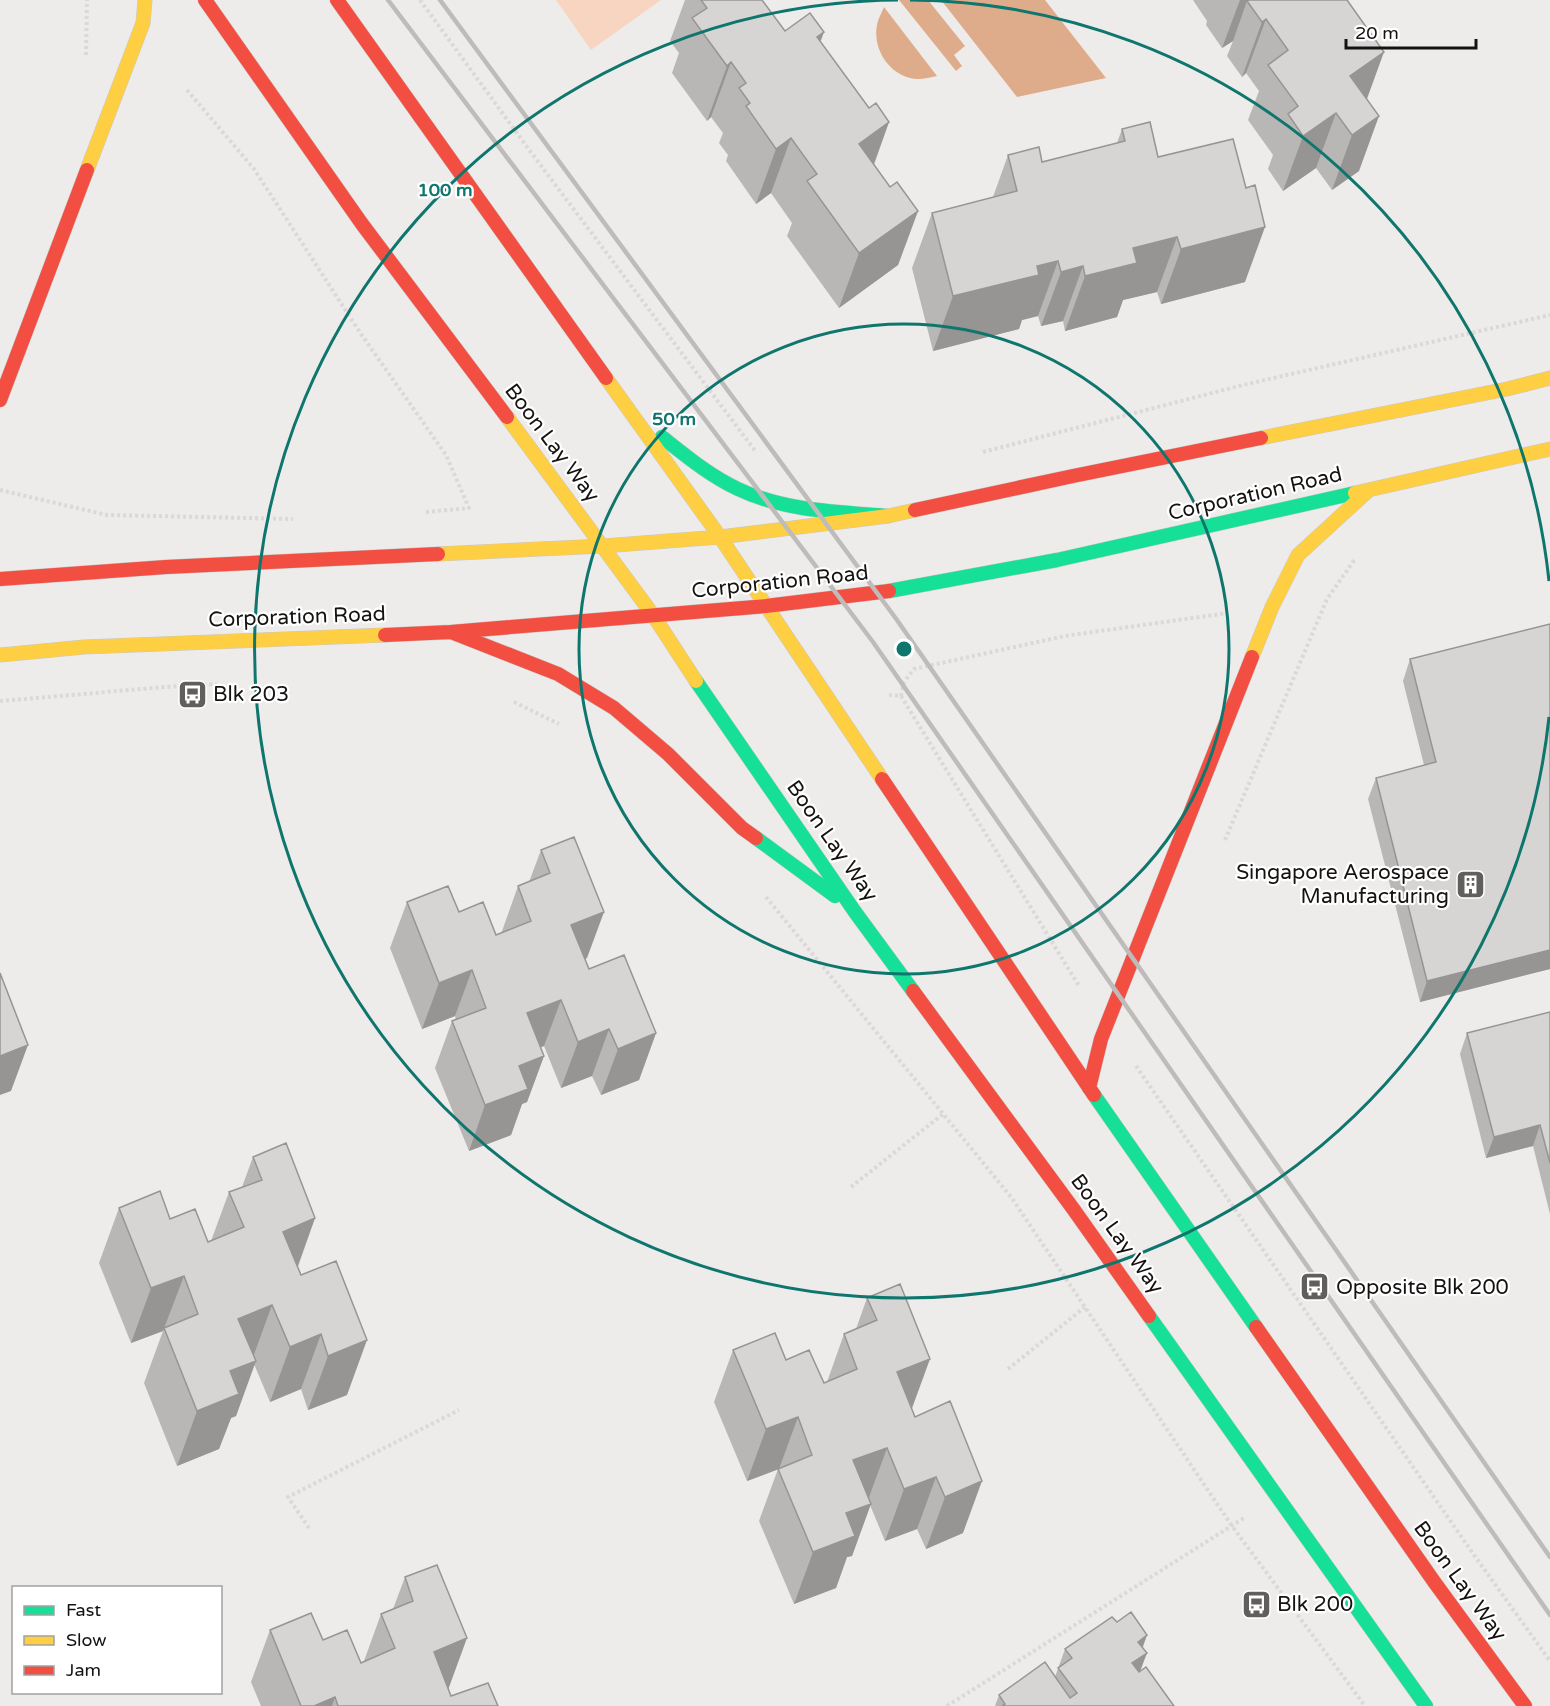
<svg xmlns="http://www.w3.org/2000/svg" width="1550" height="1706" font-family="'Varela Round',sans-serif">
<rect width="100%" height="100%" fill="#eeecea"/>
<path fill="#f7d5c1" d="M556 0H661L591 50Z"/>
<path fill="#dfac8b" d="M899 0H913L915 2 917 0H928L965 46 954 55 962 66 956 71Z
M941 0H1045L1106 78 1017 97Z
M884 7 937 76C931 77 924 79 918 79 891 78 872 50 877 25 878 19 882 12 884 7Z"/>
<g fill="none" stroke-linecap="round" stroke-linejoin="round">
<defs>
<path id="fast" d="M662 437C686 456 710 476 738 489 784 511 838 512 888 516
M889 591 1057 560 1355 493
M696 681 855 912 913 991
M756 838 835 896
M1094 1095 1256 1327
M1149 1316 1426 1706"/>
<path id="slow" d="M87 170 143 23 145 0
M606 378 720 537 882 779
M507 417 653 615 696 681
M1261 438 1507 389 1550 378
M1355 493 1550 449
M438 554 603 546 720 537 888 516 915 510
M0 655 84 647 385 635
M1252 657 1272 607 1298 555 1369 490"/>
<path id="jam" d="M205 0 362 224 507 417
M337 0 606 378
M0 400 87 170
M915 510 1073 476 1261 438
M0 579 166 567 438 554
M451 632 558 674 614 708 668 754 742 828 756 838
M385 635 451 632 766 606 889 591
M882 779 1094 1095
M913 991 1074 1210 1149 1316
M1089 1088 1101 1039 1252 657
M1256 1327 1435 1583 1525 1706"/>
</defs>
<use href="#fast" stroke="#c9c8c6" stroke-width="15"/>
<use href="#slow" stroke="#c9c8c6" stroke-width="15"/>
<use href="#jam" stroke="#c9c8c6" stroke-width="15"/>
<path stroke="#dad8d8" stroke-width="4" stroke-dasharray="3 3" stroke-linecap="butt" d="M420 0 530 151 756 452
M86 55 87 0
M187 90 254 169 361 334 446 455 469 508 426 512
M983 452 1243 385 1550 315
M0 490 107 515 293 519
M889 695 901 696 1079 986
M901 696 904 682 914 669 1065 636 1228 613
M0 701 165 687 217 684
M514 702 559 724
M1225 840 1327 599 1355 559
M766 897 1011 1197 1232 1526 1365 1706
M1136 1066 1474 1555 1550 1661
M851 1187 943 1114
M1008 1369 1085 1307
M309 1528 288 1497 459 1410
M947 1706 1244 1518"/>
<use href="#fast" stroke="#16e098" stroke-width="14"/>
<use href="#slow" stroke="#ffcf43" stroke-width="14"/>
<use href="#jam" stroke="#f24e42" stroke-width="14"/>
<path stroke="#bdbcbb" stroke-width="4.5" d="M388 0 873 642 1550 1615
M440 0 897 620 1550 1557"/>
</g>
<path fill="#b9b7b6" d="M685 0H762L785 31 820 42 869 108 889 122 874 165 890 187 918 211 898 265 839 308 787 236 792 223 771 193 756 204 726 161 728 155 719 143 723 133 711 117 707 121 672 73 679 53 670 41Z
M1193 0H1347L1367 99 1359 171 1332 190 1316 168 1283 191 1268 169 1273 155 1248 120 1259 91 1246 73 1242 77 1227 56 1233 41 1222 48 1206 25 1207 21Z
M1122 129 1158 157 1245 282 1161 304 1157 292 1123 300 1117 317 1065 331 1063 321 1041 326 1038 316 1022 320 1019 329 933 351 912 268 932 213 993 197 1008 155 1042 162 1117 143Z
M1410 659 1550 969 1420 1002 1368 799 1376 778 1424 765 1403 681Z
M541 850 587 958 585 959 589 969 656 1033 639 1080 601 1095 592 1076 561 1088 544 1046 540 1047 544 1056 527 1102 522 1104 511 1135 469 1151 435 1068 452 1021 456 1020 455 1016 422 1029 390 948 407 902 459 912 496 935 501 934 518 886 529 882Z
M1550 1012V1214L1533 1146 1486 1158 1460 1054 1467 1033Z
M253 1157 315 1218 298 1267 347 1395 308 1410 301 1389 270 1402 254 1364 236 1416 231 1418 219 1449 177 1466 144 1383 163 1331 131 1343 99 1263 119 1208 170 1219 208 1242 211 1241 229 1192 242 1187Z
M900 1284 912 1409 963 1533 926 1549 917 1529 885 1541 870 1505 852 1556 847 1557 836 1588 794 1604 759 1521 778 1469 747 1481 714 1402 733 1350 786 1360 824 1383 827 1382 844 1334 856 1329 867 1298Z
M405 1577 451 1696 498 1706H261L251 1682 270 1630 323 1640 361 1663 364 1661 381 1614 393 1609Z
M1117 1622 1147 1635 1143 1647 1140 1672 1174 1706H995L999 1695 1055 1677 1065 1649Z"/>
<path fill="#969594" d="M1240 0H1255L1247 1 1233 41 1222 48Z
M1266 19 1246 73 1242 77 1262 22Z
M824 32 804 87 817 37Z
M1384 52 1364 107 1350 76Z
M731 62 711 117 707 121 727 66Z
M1336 113 1316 168 1283 191 1303 136Z
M1379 116 1359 171 1332 190 1352 135Z
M889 122 869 177 859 144Z
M791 138 771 193 756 204 776 149Z
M918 211 898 265 839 308 859 253Z
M1265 227 1245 282 1161 304 1181 249Z
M1177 237 1157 292 1123 300 1117 317 1065 331 1085 276 1133 248Z
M1058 261 1038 316 1022 320 1019 329 933 351 953 296 1037 266Z
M1083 266 1063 321 1041 326 1061 272Z
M604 912 587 958 554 971 571 925Z
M1550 950V969L1420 1002 1427 981Z
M472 970 455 1016 422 1029 439 983Z
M561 1000 544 1046 510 1060 527 1013Z
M609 1029 592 1076 561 1088 578 1042Z
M656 1033 639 1080 601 1095 618 1049Z
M28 1045 11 1091 0 1095V1056Z
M544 1056 527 1102 522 1104 511 1135 469 1151 485 1105 519 1066Z
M1540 1125 1533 1146 1486 1158 1494 1137Z
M315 1218 295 1273 283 1232Z
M184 1276 163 1331 131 1343 151 1288Z
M272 1305 252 1360 238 1319Z
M321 1334 301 1389 270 1402 290 1347Z
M367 1340 347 1395 308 1410 328 1356Z
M930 1359 911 1411 897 1372Z
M256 1361 236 1416 231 1418 219 1449 177 1466 197 1411 230 1371Z
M798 1417 779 1469 747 1481 766 1429Z
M887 1448 868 1500 853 1460Z
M936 1477 917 1529 885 1541 904 1489Z
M982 1481 963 1533 926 1549 945 1497Z
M871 1504 852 1556 847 1557 836 1588 794 1604 813 1552 846 1513Z
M1147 1635 1138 1659 1147 1653 1127 1706H1117L1138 1642Z
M467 1638 448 1690 434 1652Z
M335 1697 332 1706H314Z"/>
<path fill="#d7d5d4" stroke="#969594" stroke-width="1.5" d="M701 0H762L785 31 810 13 824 32 817 37 869 108 876 103 889 122 859 144 890 187 897 182 918 211 859 253 807 181 817 174 791 138 776 149 746 106 750 103 739 88 746 83 731 62 727 66 692 18 707 8Z
M1249 0H1347L1384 52 1350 76 1379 116 1352 135 1336 113 1303 136 1288 114 1298 106 1268 65 1288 50 1266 19 1262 22 1247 1Z
M1150 122 1158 157 1233 139 1246 188 1255 185 1265 227 1181 249 1177 237 1133 248 1137 263 1085 276 1083 266 1061 272 1058 261 1037 266 1039 275 953 296 932 213 1017 191 1008 155 1039 147 1042 162 1125 141 1122 129Z
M1550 624V950L1427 981 1376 778 1436 762 1410 659Z
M574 837 604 912 571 925 589 969 624 955 656 1033 618 1049 609 1029 578 1042 561 1000 527 1013 544 1056 519 1066 528 1089 485 1105 452 1021 486 1008 472 970 439 983 407 902 448 886 459 912 483 902 496 935 531 921 518 886 550 873 541 850Z
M0 973 28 1045 0 1056Z
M1550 1012V1163L1540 1125 1494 1137 1467 1033Z
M286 1143 315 1218 283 1232 301 1275 336 1261 367 1340 328 1356 321 1334 290 1347 272 1305 238 1319 256 1361 230 1371 239 1394 197 1411 164 1328 198 1314 184 1276 151 1288 119 1208 160 1191 170 1219 195 1209 208 1242 244 1227 229 1192 262 1180 253 1157Z
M900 1284 930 1359 897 1372 915 1417 950 1401 982 1481 945 1497 936 1477 904 1489 887 1448 853 1460 871 1504 846 1513 855 1536 813 1552 778 1469 812 1455 798 1417 766 1429 733 1350 775 1333 786 1360 809 1350 824 1383 857 1369 844 1334 877 1320 867 1298Z
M437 1565 467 1638 434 1652 451 1696 488 1683 498 1706H338L335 1697 314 1706H301L270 1630 311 1613 323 1640 347 1630 361 1663 395 1648 381 1614 413 1601 405 1577Z
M1131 1612 1147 1635 1138 1642 1147 1653 1132 1663 1139 1672 1146 1667 1174 1706H1002L1005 1704 999 1695 1045 1662 1070 1698 1077 1693 1058 1668 1072 1658 1065 1649 1112 1617 1117 1622Z"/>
<g fill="none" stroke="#0f766e" stroke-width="3">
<circle cx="904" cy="649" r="325"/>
<path d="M1549 717A649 649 0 1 1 898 0M910 0A649 649 0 0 1 1549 581"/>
</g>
<defs>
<symbol id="bus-square" viewBox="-11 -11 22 22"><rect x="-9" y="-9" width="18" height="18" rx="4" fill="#615f5e" stroke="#fff"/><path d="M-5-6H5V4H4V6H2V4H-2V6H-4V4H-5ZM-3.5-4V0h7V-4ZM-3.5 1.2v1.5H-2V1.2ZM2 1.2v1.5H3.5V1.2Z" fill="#fff"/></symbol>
<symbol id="building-square" viewBox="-11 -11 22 22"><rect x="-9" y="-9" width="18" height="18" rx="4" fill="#615f5e" stroke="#fff"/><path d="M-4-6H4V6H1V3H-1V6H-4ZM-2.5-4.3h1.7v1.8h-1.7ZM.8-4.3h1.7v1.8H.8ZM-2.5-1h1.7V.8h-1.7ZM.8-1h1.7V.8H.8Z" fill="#fff"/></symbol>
</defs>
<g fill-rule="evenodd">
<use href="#bus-square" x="176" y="678" width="33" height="33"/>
<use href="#building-square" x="1454" y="868" width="33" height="33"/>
<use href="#bus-square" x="1298" y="1270" width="33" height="33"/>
<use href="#bus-square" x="1240" y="1588" width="33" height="33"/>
</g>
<g text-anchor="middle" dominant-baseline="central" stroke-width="4.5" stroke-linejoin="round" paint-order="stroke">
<g font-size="21" fill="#151312" stroke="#fff">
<text transform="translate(552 443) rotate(53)">Boon Lay Way</text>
<text transform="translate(1255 494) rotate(-13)">Corporation Road</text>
<text transform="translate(780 582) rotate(-6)">Corporation Road</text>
<text transform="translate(297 617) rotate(-2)">Corporation Road</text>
<text transform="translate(832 841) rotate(55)">Boon Lay Way</text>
<text transform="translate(1117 1234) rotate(54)">Boon Lay Way</text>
<text transform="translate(1460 1581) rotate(54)">Boon Lay Way</text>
</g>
<g font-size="21" fill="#151312" stroke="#fff" text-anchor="start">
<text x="213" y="694">Blk 203</text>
<text x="1449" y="872" text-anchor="end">Singapore Aerospace<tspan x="1449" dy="24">Manufacturing</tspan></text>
<text x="1336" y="1287">Opposite Blk 200</text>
<text x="1277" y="1604">Blk 200</text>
</g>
</g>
<circle cx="904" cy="649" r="9" fill="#0f766e" stroke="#fff" stroke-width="3"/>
<g font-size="18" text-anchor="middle" font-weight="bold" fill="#0f766e" stroke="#fff" stroke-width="4.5" stroke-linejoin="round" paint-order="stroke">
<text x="445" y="196">100 m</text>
<text x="674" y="425">50 m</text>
</g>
<rect x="12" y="1586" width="210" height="108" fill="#ffffff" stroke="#a1a1a0" stroke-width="1.5"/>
<rect x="24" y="1606" width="30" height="9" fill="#16e098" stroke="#a1a1a0" stroke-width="1.5"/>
<text x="66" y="1616" font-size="18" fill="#151312">Fast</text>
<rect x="24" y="1636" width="30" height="9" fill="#ffcf43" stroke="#a1a1a0" stroke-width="1.5"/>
<text x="66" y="1646" font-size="18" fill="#151312">Slow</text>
<rect x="24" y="1666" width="30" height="9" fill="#f24e42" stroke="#a1a1a0" stroke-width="1.5"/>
<text x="66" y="1676" font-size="18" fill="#151312">Jam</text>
<path d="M1346 39v9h130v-9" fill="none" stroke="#151312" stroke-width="3"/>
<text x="1355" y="39" font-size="18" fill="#151312" stroke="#ffffff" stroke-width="4.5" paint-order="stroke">20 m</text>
</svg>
